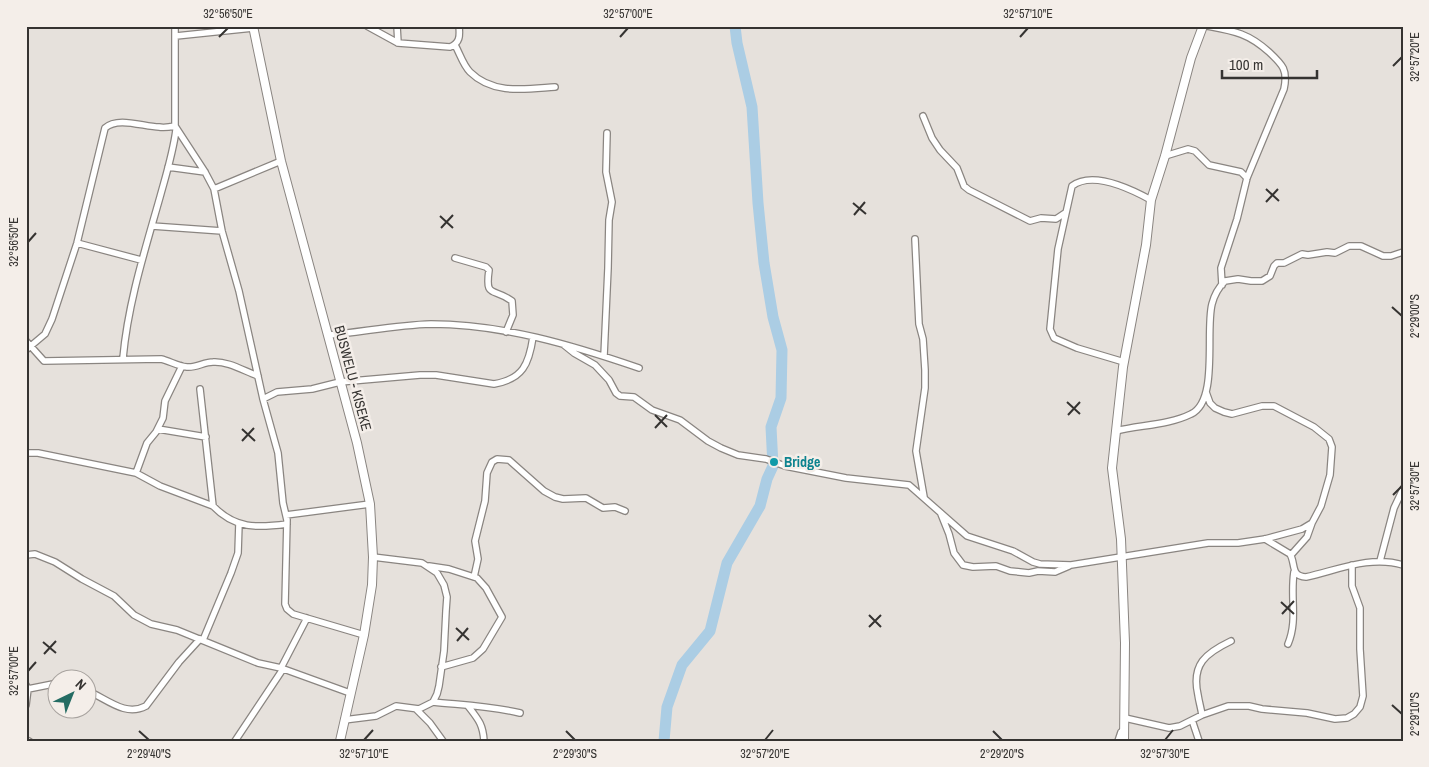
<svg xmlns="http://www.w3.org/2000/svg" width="1429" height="767" font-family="'Archivo Narrow',sans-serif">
<rect width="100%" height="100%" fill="#e6e1dc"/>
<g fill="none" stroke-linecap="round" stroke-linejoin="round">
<path stroke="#abcde4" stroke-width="11" d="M664 741 667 707 682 665 710 631 727 563 760 506 767 479 773 466 771 427 781 398 782 350 773 317 764 263 758 203 752 107 737 43 735 26"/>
<defs>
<path id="street" d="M175 26V126L205 172 214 189 222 231 239 291 263 399 278 453 283 503 287 520 285 604 287 609 293 614 364 635
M367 26 398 43 450 47C460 43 460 36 459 26
M397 26 398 43
M1207 26C1234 31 1248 33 1269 52 1283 65 1288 70 1284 89L1247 178 1237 219 1221 268 1222 285
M176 36 253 28
M455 45C460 54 463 65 470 72 493 95 526 89 555 87
M923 116 932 138 940 150 957 168 964 186 969 190 1030 221 1041 218 1056 219 1065 213
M1165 156 1188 149 1195 151 1209 165 1241 172 1247 178
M168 167 205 172
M214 189 281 161
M152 226 222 231
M915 239 919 324 923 339 925 370V388L916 451 924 497
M77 243 141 260
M455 258 486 267 489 270C485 299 493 287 512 301L513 315 506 332
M329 335C362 332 397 325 431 324 502 324 572 345 639 368
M26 341 44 361 161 359C170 361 177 366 187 367 196 368 204 362 213 362 228 361 244 371 258 376
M564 345 574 353 595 365 609 380 616 393 620 396 634 397 652 410 680 420 708 441 721 448 738 455 766 459 785 466 846 478 909 485 967 536 1013 551 1033 562 1040 564 1071 565 1208 543H1238L1265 539 1302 529 1312 523 1321 506 1330 475 1332 447 1329 439 1314 427 1274 406H1262L1232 414 1224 412 1215 408 1210 403 1206 392
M26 350 45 334 52 319 77 243 105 128C118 116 144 127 159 127 164 128 170 127 175 126
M604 356 608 268 609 220 612 202 606 172 607 133
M123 358C128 303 145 250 160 197 166 175 173 153 176 130
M1124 362 1077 348 1054 338 1050 329 1058 249 1072 186C1093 170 1131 189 1151 200
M200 389 213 506C235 529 257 528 287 524
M263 399 277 392 312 389 340 382 420 375H436L494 384C523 379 529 364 533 337
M158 429 206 437
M1116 431C1140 425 1169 425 1191 414 1219 401 1205 331 1212 304 1214 296 1219 287 1225 281L1238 279 1251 281H1262L1270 276 1274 266 1277 263H1284L1302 254 1308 255 1327 252 1335 253 1349 246H1361L1383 256H1391L1403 252
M26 453H38L136 473 160 486 213 506
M136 473 147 443 156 432 163 418 165 401 182 366
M941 514 949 534 954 553 963 565 973 567 996 566 1010 571 1029 573 1038 571 1055 572 1069 566
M286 515 370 504
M1265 539 1290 554C1296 564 1290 576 1306 577 1338 570 1370 555 1403 565
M26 555 35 554 55 562 82 579 114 596 134 615 151 624 177 630 258 663 281 668 350 693
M1291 555 1307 537 1312 523
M1380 561 1394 508 1403 489
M429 566 449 569 477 578 486 588 502 617 483 649 473 658 441 667
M474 577 478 559 475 541 485 501 487 473 492 462 497 459 509 460 544 491 555 497 563 499 586 498 603 508 615 507 625 511
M203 640 231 573 238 553 239 523
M1288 644C1298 620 1290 598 1294 572
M281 668 307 618
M26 685 28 689 26 705
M28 689 58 683
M88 691C107 699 125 717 146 706L179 662 200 639
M433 702C462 705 492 706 520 713
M468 706C478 719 483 724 484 741
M416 709 430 723 443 741
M1202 715C1201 708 1199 702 1198 695 1191 664 1206 653 1231 641
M1125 718 1169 728 1180 726 1202 715 1228 706H1249L1262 709 1307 713 1335 719 1347 718 1354 714 1360 707 1363 696 1360 649V608L1352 586V565
M344 720 376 716 396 706 419 709 433 702 437 694 439 686 444 651 446 611 447 597 444 585 437 573 422 563 373 557
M1192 720 1199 741
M26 740 29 741
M235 741 283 669
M1118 741 1121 732 1124 730"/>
<path id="secondary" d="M253 26 281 161 357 443 370 504 373 557 372 585 364 635 340 741
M1124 741 1125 643 1121 539 1112 468 1116 431 1123 367 1146 245 1151 200 1165 156 1191 58 1203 26"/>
</defs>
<use href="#street" stroke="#8a8581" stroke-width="8"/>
<use href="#secondary" stroke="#8a8581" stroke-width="10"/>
<use href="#street" stroke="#fff" stroke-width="5.5"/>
<use href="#secondary" stroke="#fff" stroke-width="8"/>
</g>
<path fill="none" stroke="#353331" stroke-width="2" d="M219 37 228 28M620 37 628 28M1020 37 1028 28M1393 66 1402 57M1266 189 1279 201M1266 202 1278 189M853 203 866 214M854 215 865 202M440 216 453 228M441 228 453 215M28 242 36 233M1392 307 1402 316M1067 402 1080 414M655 415 667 427M1068 415 1080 402M655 428 667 415M242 429 255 441M242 441 254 428M1393 495 1402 486M1281 602 1294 614M1282 614 1294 601M869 615 881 627M869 627 881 615M456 628 469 640M457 641 468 628M43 642 56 653M44 654 56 641M28 671 36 662M1392 705 1402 714M139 731 149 740M566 731 575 740M993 731 1002 740M364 740 373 730M765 740 773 730M1165 740 1173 730"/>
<circle fill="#0f9aa8" stroke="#f4eee9" stroke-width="2" cx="774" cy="462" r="5"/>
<g text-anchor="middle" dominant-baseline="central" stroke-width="5" stroke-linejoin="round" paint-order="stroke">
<g font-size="14" fill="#353331" stroke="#f4eee9">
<text transform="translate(353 378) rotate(75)">BUSWELU - KISEKE</text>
</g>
<g font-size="14" font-weight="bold" fill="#0d838f" stroke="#f4eee9" text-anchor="start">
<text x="784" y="462">Bridge</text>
</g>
</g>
<rect width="1429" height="767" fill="none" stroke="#f4eee9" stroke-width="55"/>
<g transform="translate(72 694) rotate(43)"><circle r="24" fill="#f4eee9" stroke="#a8a39f"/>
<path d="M0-4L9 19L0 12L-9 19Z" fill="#246c63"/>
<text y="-8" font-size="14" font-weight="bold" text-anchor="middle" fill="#353331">N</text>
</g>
<path d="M1222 70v8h95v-8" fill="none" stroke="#353331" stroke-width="2.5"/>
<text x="1229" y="70" font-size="15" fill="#353331" stroke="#f4eee9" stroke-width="4" paint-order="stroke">100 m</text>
<rect x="28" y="28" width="1374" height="712" fill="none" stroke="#353331" stroke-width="2"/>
<g font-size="12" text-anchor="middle" fill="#353331">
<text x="228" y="18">32°56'50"E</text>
<text x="628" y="18">32°57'00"E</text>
<text x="1028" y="18">32°57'10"E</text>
<text transform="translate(1415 57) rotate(-90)" y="4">32°57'20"E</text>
<text transform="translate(14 242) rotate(-90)" y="4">32°56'50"E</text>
<text transform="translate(1415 316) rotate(-90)" y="4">2°29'00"S</text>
<text transform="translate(1415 486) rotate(-90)" y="4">32°57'30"E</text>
<text transform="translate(14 671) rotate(-90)" y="4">32°57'00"E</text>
<text transform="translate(1415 714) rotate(-90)" y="4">2°29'10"S</text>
<text x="149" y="758">2°29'40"S</text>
<text x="364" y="758">32°57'10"E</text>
<text x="575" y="758">2°29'30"S</text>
<text x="765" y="758">32°57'20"E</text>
<text x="1002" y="758">2°29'20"S</text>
<text x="1165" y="758">32°57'30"E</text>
</g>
</svg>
